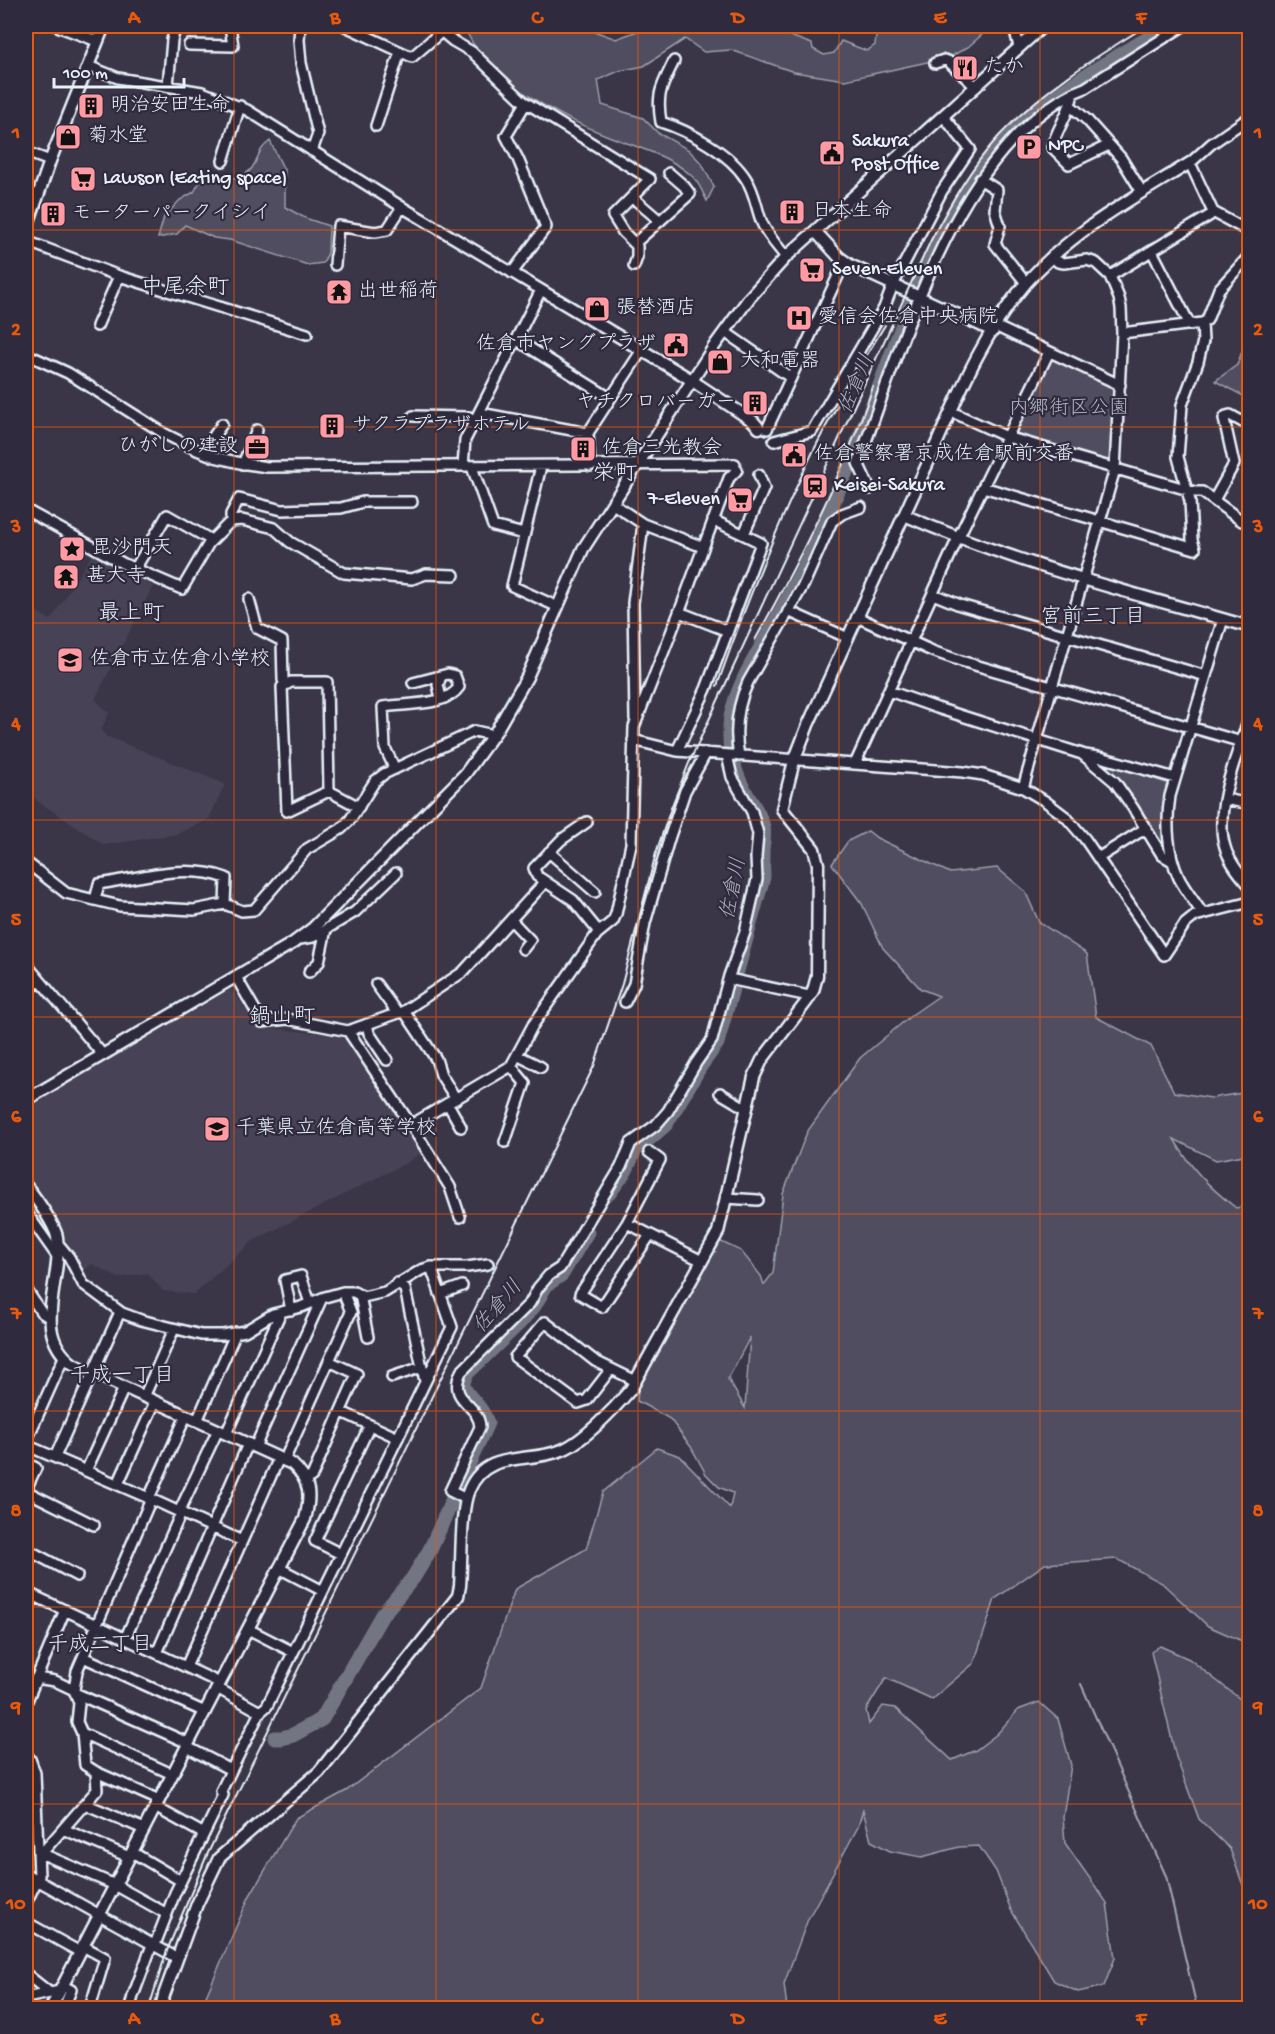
<svg xmlns="http://www.w3.org/2000/svg" width="1275" height="2034" font-family="'Gochi Hand','Klee One',sans-serif">
<rect width="100%" height="100%" fill="#3a3648"/>
<filter id="ink" filterUnits="userSpaceOnUse"><feTurbulence type="fractalNoise" baseFrequency=".0167" numOctaves="2"/><feDisplacementMap in="SourceGraphic" scale="12" xChannelSelector="R" yChannelSelector="G"/><feConvolveMatrix kernelMatrix="1 2 1 2 8 2 1 2 1" color-interpolation-filters="sRGB"/></filter>
<g filter="url(#ink)">
<path fill="#464354" d="M93 553 153 586 95 699 109 713 101 730 106 736 225 784 209 819 177 834 104 845 36 800 26 784V606L51 620Z
M231 989 259 1027 344 1036 424 1151 408 1162 253 1241 194 1294 163 1291 147 1273 118 1278 92 1264 82 1272 37 1187 26 1176V1108Z"/>
<path fill="#504e5f" stroke="#9ca0ac" stroke-width="1.5" fill-rule="evenodd" d="M464 26H580L616 39 651 26H745L753 33 771 29 812 44 813 49 824 55 834 53 841 41 867 51 875 45 877 27H904L946 33 954 30 957 26H992L968 47 950 57 845 80 794 72 731 50 704 52 685 39 644 66 619 71 598 80 602 105 643 118 658 133 689 150 702 164 714 187 707 201C703 193 699 183 693 177 671 156 639 148 611 137 560 118 484 78 464 26Z
M270 141 285 172V207L305 218 329 226 328 253 323 263 308 265 230 240 214 238 185 225 177 234 158 238 164 217 180 200 194 192 202 178C217 178 242 182 252 168 260 156 257 151 270 141Z
M1249 333V399L1215 381 1237 365Z
M1054 357 1115 386 1113 461 1110 464 1015 436 1012 429 1046 363Z
M1100 761 1170 784 1163 823 1166 851 1164 852 1101 766Z
M868 831 877 838 950 873 997 868 1025 891 1039 922 1087 954 1096 1017 1151 1046 1174 1092 1211 1098 1249 1092V1154L1216 1160 1174 1139C1192 1170 1208 1186 1236 1208L1249 1205V1644L1208 1626 1162 1583 1117 1559 1045 1564 995 1599 974 1663 932 1699 886 1678 866 1710 869 1724 883 1706 895 1708 952 1760 976 1750 997 1734 1018 1710 1039 1702 1058 1719 1071 1765 1063 1817 1065 1843 1107 1903 1115 1958 1104 1986 1078 1992 1054 1981 1011 1910 996 1871 979 1846 959 1847 922 1857 890 1851 871 1841 863 1810 858 1827 808 1919 784 1984 787 2008H201L249 1897 296 1818 346 1791 481 1688 515 1589 586 1549 603 1492 657 1448 680 1456 730 1508 733 1493 719 1487 706 1474 691 1447 670 1419 637 1401 640 1371 713 1238 741 1251 761 1276 764 1285 773 1273 783 1194 807 1132 860 1058 913 1014 939 996 921 989 883 948 862 904 832 864 848 841ZM750 1337 745 1408 728 1379Z
M1160 1646 1189 1659 1249 1706V1902L1230 1849 1199 1819 1176 1757 1151 1652Z"/>
<g fill="none" stroke-linecap="round" stroke-linejoin="round">
<path stroke="#a2a6b1" stroke-width="2" d="M1081 1684 1166 1876 1197 2008"/>
<path stroke="#737482" stroke-width="15" d="M609 1193 626 1170 637 1145 650 1138 666 1124 701 1065 717 1043 763 877C763 869 762 860 762 852 762 844 765 835 763 827 759 810 747 798 740 782 731 763 728 738 731 717 737 686 755 658 771 630 787 600 803 571 817 540 840 487 862 434 882 380 915 292 948 199 1015 131 1057 89 1119 56 1170 26
M275 1738H282L293 1735 322 1719 382 1615 413 1578 430 1550 487 1423C482 1406 469 1400 462 1385L466 1374 520 1322 534 1306 546 1285 562 1274 587 1232"/>
<defs>
<path id="minor" d="M57 26 97 41
M300 26 299 40 301 63 318 134 312 151
M345 26 412 57 441 32
M435 26 453 41 472 52 523 101 650 179 613 216 623 232 637 246V257L634 266
M1017 26 1016 35 1019 47
M189 45 233 46 230 26
M674 61C662 86 656 93 661 122 689 131 730 153 746 179 755 192 756 208 762 223 767 235 778 247 786 257
M935 63 944 60 948 61 976 87
M88 66 118 78 202 92 247 110 402 207 558 300
M168 86 172 40 176 26
M1071 106 1087 120 1121 158 1142 192
M1250 117 1211 144 1190 163 1213 212 1250 232
M376 126 400 52
M1109 145 1069 164 1052 147C1057 128 1070 113 1073 93L1085 88 1183 26
M26 152 50 161
M223 161 240 106
M980 179 997 190 995 210 1000 226 995 244 1026 283
M632 197 660 221
M26 241 119 276 307 334
M635 243 690 194 684 186 669 173
M1152 251 1190 325
M335 265 338 226 375 232 387 230 402 207
M512 273 546 227 518 159 506 136 526 103
M1110 276 1209 216 1213 212
M97 326 119 276
M995 326 1120 385
M725 332 791 378
M1122 333 1202 323 1207 320 1219 289 1250 255
M517 340 610 398
M26 354 68 373 165 434 197 450 215 457 240 463 267 467 735 464
M952 412 1007 437 1195 492H1202L1242 521 1247 519 1250 514
M480 413 588 433 642 350
M413 416 469 417 474 422
M767 429 845 261
M588 433 590 466
M774 441 812 431 884 308 893 285 942 191 970 149 943 116
M203 452 222 424
M243 464 257 430
M463 466 465 440 541 290
M541 466 512 586 558 607
M472 467 493 526 524 534
M983 487 1195 549 1192 540 1190 501 1178 457 1182 405 1198 362 1203 341 1202 323
M870 489 858 463C903 345 952 155 1073 93
M1214 500 1234 464 1224 419 1226 416 1230 415 1250 426
M613 504 643 524 703 547
M26 510 124 564 182 589 209 543 231 521 242 520 274 528 290 542 344 573 412 579 426 574 454 575
M231 521V514L239 499 282 510 341 508 363 502H412
M744 534 764 488 759 475
M135 569 167 515 211 540
M933 594 960 605 1206 676
M249 599 257 628 282 641 283 680 286 685
M788 611 848 638
M679 612 728 631
M857 617 932 651 961 661 1242 742
M889 691 937 708 1082 754 1115 782 1133 808 1162 855 1172 861
M441 698 438 685 441 676
M1250 716C1238 753 1213 808 1225 847 1229 862 1240 875 1250 886
M635 719 633 603 643 524
M633 740 677 751 963 772 983 775 1023 788 1045 801 1066 817 1085 839 1164 955 1185 924 1195 916 1250 902
M677 751 706 689 761 543 713 520
M1085 755 1104 758 1175 778
M739 756C734 730 737 706 748 682L804 584 832 521 842 514 861 507
M855 764 958 538 1049 352
M395 769 385 748 383 707C404 703 446 707 459 687L455 676 448 674 413 683
M1023 788 1115 469 1122 333 1121 308 1119 298 1110 276 1096 263 1087 260 1064 263 1058 262 1052 256
M329 791 327 682H291L282 687 287 811 329 791 359 807
M1225 799 1250 804
M587 822 561 840 534 868 537 876 573 900 599 932
M549 852 595 892
M1098 858 1146 828
M26 862 66 893 120 906 194 910 225 904
M95 900 99 884C140 878 186 863 226 878L225 904 242 911 254 910 307 849 341 829 350 820 375 781 384 774 475 731 493 735
M1202 913C1195 902 1185 890 1179 878 1167 853 1166 822 1170 796L1223 619
M511 920 530 940 523 949
M300 939 313 937 355 912 396 873
M26 964 103 1055
M309 972 319 962 326 929
M236 977 262 1022 287 1019 348 1031 404 1011 463 972 545 882
M729 979 809 996
M376 984 397 1013
M26 993 39 980
M625 1002 634 984 645 923 669 839 685 791 706 753
M404 1011 436 1059 441 1075 456 1099
M367 1024 369 1033 387 1060
M348 1031 411 1125 450 1187 460 1217
M517 1055 541 1067
M720 1093 747 1109
M448 1104 461 1127
M411 1125 511 1066 533 1025 597 934 613 921 616 914 631 844 634 727 682 605 729 478 737 470
M505 1142 525 1083 511 1066
M649 1152 660 1160 627 1223 702 1261
M726 1198 758 1200
M26 1212 57 1256
M627 1223 580 1294 602 1307 650 1235
M58 1247 60 1246 69 1257 83 1284 122 1313 141 1320 201 1335H223L245 1331 273 1314 301 1307 325 1297 343 1292H354L363 1297 385 1292 421 1270 431 1267H467L488 1264
M397 1283 405 1289 425 1381
M26 1289 41 1312 50 1318
M440 1294 462 1286
M360 1295 368 1337
M291 1310 285 1280 301 1276 310 1303
M611 1369 587 1400 578 1403 515 1357 545 1322 595 1361 636 1381
M392 1377 422 1367
M144 1397 174 1329
M342 1412 398 1438
M197 1421 236 1332
M226 1434 281 1312
M26 1442 64 1357
M26 1445 151 1499 242 1541
M255 1447 322 1298
M55 1457 120 1312
M284 1461 351 1312 343 1292
M26 1463 36 1468 26 1489
M86 1471 124 1388
M306 1480 312 1476 357 1374 329 1361
M118 1484 155 1402
M26 1491 94 1525
M149 1498 186 1416
M466 1499 450 1491 480 1427C479 1403 447 1402 461 1372L530 1303 538 1288 549 1275 560 1268 621 1167 631 1143 656 1125 668 1111 696 1063 712 1040 729 976 745 932 757 879 756 857 758 834 752 812 732 777 727 755
M179 1512 218 1430
M26 1549 77 1576
M341 1554 315 1541 370 1425
M279 1568 323 1591
M26 1592 220 1683
M26 1614 34 1596
M248 1629 293 1652
M125 1639 181 1513
M157 1653 248 1444
M83 1657 205 1712
M186 1667 279 1458
M36 1678 55 1681 74 1690
M75 1693 188 1743
M26 1703 65 1610
M260 1712 267 1706 452 1327 431 1267
M82 1733 172 1774
M187 1747 231 1770
M26 1754 30 1759 35 1773 39 1876 26 1903
M96 1772 159 1800
M85 1804 144 1829
M155 1807 204 1834
M63 1829 129 1857
M38 1852 115 1885 167 1914
M132 1852 181 1881
M42 1853 97 1790 96 1772 85 1765 82 1733 77 1722 79 1703 74 1690 77 1671 151 1499
M26 1874 177 1958
M26 1922 80 1952
M83 1946 105 1958 90 2008
M154 1947 175 1893 223 1795 221 1791 260 1712 217 1688
M26 1974 50 1993
M63 1986 71 1990 64 2008
M26 1998 60 1991
M130 2008 133 1996 152 1945"/>
<path id="tertiary" d="M26 230 50 161 104 26
M815 231 839 257 850 265 993 331
M558 300 685 376 753 421 759 428
M904 515C1016 564 1133 593 1250 627
M26 1100 293 943 313 928 465 774 496 731 527 677 583 549 715 345 750 297 786 257 1043 26
M26 1186C34 1195 55 1225 57 1237 63 1282 30 1332 73 1364L292 1464C311 1481 311 1496 305 1519L51 2008
M161 2008 164 1995 197 1904 219 1858 319 1772 458 1596 460 1586C462 1562 460 1510 469 1490 486 1449 529 1464 562 1450 584 1441 615 1408 631 1389L718 1232 754 1077 762 1060 807 1001 813 991 817 976 818 864 814 849 782 809 794 761 808 725C848 638 887 552 927 465 955 403 981 335 1026 283 1072 231 1131 199 1190 163"/>
</defs>
<use href="#minor" stroke="#e8f1f8" stroke-width="14"/>
<use href="#tertiary" stroke="#e8f1f8" stroke-width="15"/>
<use href="#minor" stroke="#2f2a3d" stroke-width="9"/>
<use href="#tertiary" stroke="#2f2a3d" stroke-width="10"/>
<path stroke="#e8f1f8" stroke-width="2" d="M755 640C800 559 843 474 873 387
M717 686C742 615 769 545 801 477 825 424 855 374 885 325
M149 2008 166 1953 207 1855 594 1066 622 984 656 853 671 808 689 763 931 240C950 204 971 167 999 136 1041 91 1094 58 1146 26"/>
</g>
</g>
<path fill="none" stroke="#e8590c" stroke-width="1.5" stroke-opacity="0.55" d="M234 26V2008M436 26V2008M638 26V2008M839 26V2008M1040 26V2008M26 230H1250M26 427H1250M26 623H1250M26 820H1250M26 1017H1250M26 1214H1250M26 1411H1250M26 1607H1250M26 1804H1250"/>
<defs>
<symbol id="restaurant-square" viewBox="-11 -11 22 22"><rect x="-9" y="-9" width="18" height="18" rx="4" fill="#ff9aa2" stroke="#2f2a3d"/><path d="M-5-6h1v4h1v-4h1v4h1v-4h1v5L-1.5 .5V6h-2V.5L-5-1ZM5-6V6H3V1.5H1.5Q1.5-4 5-6Z" fill="#111"/></symbol>
<symbol id="building-square" viewBox="-11 -11 22 22"><rect x="-9" y="-9" width="18" height="18" rx="4" fill="#ff9aa2" stroke="#2f2a3d"/><path d="M-4-6H4V6H1V3H-1V6H-4ZM-2.5-4.3h1.7v1.8h-1.7ZM.8-4.3h1.7v1.8H.8ZM-2.5-1h1.7V.8h-1.7ZM.8-1h1.7V.8H.8Z" fill="#111"/></symbol>
<symbol id="shop-square" viewBox="-11 -11 22 22"><rect x="-9" y="-9" width="18" height="18" rx="4" fill="#ff9aa2" stroke="#2f2a3d"/><path d="M-5-2.5h2.3a2.7 3.5 0 0 1 5.4 0H5L5.5 6h-11ZM-1.5-2.5h3a1.5 2.3 0 0 0-3 0Z" fill="#111"/></symbol>
<symbol id="parking-square" viewBox="-11 -11 22 22"><rect x="-9" y="-9" width="18" height="18" rx="4" fill="#ff9aa2" stroke="#2f2a3d"/><path d="M-3.5-5.5H1a3.5 3.5 0 0 1 0 7H-1V5.5H-3.5ZM-1-3.4V-.6H.8a1.4 1.4 0 0 0 0-2.8Z" fill="#111"/></symbol>
<symbol id="civic-square" viewBox="-11 -11 22 22"><rect x="-9" y="-9" width="18" height="18" rx="4" fill="#ff9aa2" stroke="#2f2a3d"/><path d="M-.6-6.5H3V-4.5H.6V-3L4-1V1h2V6H-6V1h2V-1L-.6-3ZM-1.2 2.5V6h2.4V2.5Z" fill="#111"/></symbol>
<symbol id="supermarket-square" viewBox="-11 -11 22 22"><rect x="-9" y="-9" width="18" height="18" rx="4" fill="#ff9aa2" stroke="#2f2a3d"/><path d="M-6-5.5h2.5l.6 2H6L4.5 2H-2.5L-4.4-4H-6ZM-1.5 3.2a1.3 1.3 0 1 0 .1 0ZM3 3.2a1.3 1.3 0 1 0 .1 0Z" fill="#111"/></symbol>
<symbol id="temple-square" viewBox="-11 -11 22 22"><rect x="-9" y="-9" width="18" height="18" rx="4" fill="#ff9aa2" stroke="#2f2a3d"/><path d="M0-6L5-2H3V0L6.5 2.5H4V6H1.5V3h-3V6H-4V2.5H-6.5L-3 0V-2H-5Z" fill="#111"/></symbol>
<symbol id="hospital-square" viewBox="-11 -11 22 22"><rect x="-9" y="-9" width="18" height="18" rx="4" fill="#ff9aa2" stroke="#2f2a3d"/><path d="M-5-5h3v3.5h4V-5h3V5h-3V1.5h-4V5h-3Z" fill="#111"/></symbol>
<symbol id="office-square" viewBox="-11 -11 22 22"><rect x="-9" y="-9" width="18" height="18" rx="4" fill="#ff9aa2" stroke="#2f2a3d"/><path d="M-6-3h4V-5.5h4V-3h4V5H-6ZM-1-4.5V-3h2v-1.5ZM-6 0V1H6V0Z" fill="#111"/></symbol>
<symbol id="station-square" viewBox="-11 -11 22 22"><rect x="-9" y="-9" width="18" height="18" rx="4" fill="#ff9aa2" stroke="#2f2a3d"/><path d="M-3-6H3Q5-6 5-4V2Q5 4 3 4L4.5 6H3L1.5 4h-3L-3 6H-4.5L-3 4Q-5 4-5 2V-4Q-5-6-3-6ZM-3.5-4v3h7v-3ZM-3.5 1v1.5H-2V1ZM2 1v1.5H3.5V1Z" fill="#111"/></symbol>
<symbol id="sight-square" viewBox="-11 -11 22 22"><rect x="-9" y="-9" width="18" height="18" rx="4" fill="#ff9aa2" stroke="#2f2a3d"/><path d="M0-6L1.8-2.2L6-1.7L2.9 1.2L3.7 5.4L0 3.3L-3.7 5.4L-2.9 1.2L-6-1.7L-1.8-2.2Z" fill="#111"/></symbol>
<symbol id="school-square" viewBox="-11 -11 22 22"><rect x="-9" y="-9" width="18" height="18" rx="4" fill="#ff9aa2" stroke="#2f2a3d"/><path d="M0-5L7-2L0 1L-7-2ZM-4 1L0 2.5L4 1V4Q0 6-4 4Z" fill="#111"/></symbol>
</defs>
<g fill-rule="evenodd">
<use href="#restaurant-square" x="950" y="53" width="30" height="30"/>
<use href="#building-square" x="76" y="91" width="30" height="30"/>
<use href="#shop-square" x="53" y="122" width="30" height="30"/>
<use href="#parking-square" x="1014" y="132" width="30" height="30"/>
<use href="#civic-square" x="817" y="138" width="30" height="30"/>
<use href="#supermarket-square" x="68" y="164" width="30" height="30"/>
<use href="#building-square" x="777" y="197" width="30" height="30"/>
<use href="#building-square" x="38" y="199" width="30" height="30"/>
<use href="#supermarket-square" x="797" y="255" width="30" height="30"/>
<use href="#temple-square" x="324" y="277" width="30" height="30"/>
<use href="#shop-square" x="582" y="294" width="30" height="30"/>
<use href="#hospital-square" x="784" y="303" width="30" height="30"/>
<use href="#civic-square" x="661" y="330" width="30" height="30"/>
<use href="#shop-square" x="705" y="347" width="30" height="30"/>
<use href="#building-square" x="740" y="388" width="30" height="30"/>
<use href="#building-square" x="317" y="411" width="30" height="30"/>
<use href="#office-square" x="242" y="432" width="30" height="30"/>
<use href="#building-square" x="568" y="434" width="30" height="30"/>
<use href="#civic-square" x="779" y="440" width="30" height="30"/>
<use href="#station-square" x="800" y="471" width="30" height="30"/>
<use href="#supermarket-square" x="725" y="485" width="30" height="30"/>
<use href="#sight-square" x="57" y="534" width="30" height="30"/>
<use href="#temple-square" x="51" y="562" width="30" height="30"/>
<use href="#school-square" x="55" y="645" width="30" height="30"/>
<use href="#school-square" x="202" y="1114" width="30" height="30"/>
</g>
<g text-anchor="middle" dominant-baseline="central" stroke-width="4.5" stroke-linejoin="round" paint-order="stroke">
<g font-size="20" fill="#e8f1f8" stroke="#2f2a3d" text-anchor="start">
<text x="984" y="68">たか</text>
<text x="110" y="106">明治安田生命</text>
<text x="88" y="137">菊水堂</text>
<text x="852" y="142">Sakura<tspan x="852" dy="23">Post Office</tspan></text>
<text x="1048" y="147">NPC</text>
<text x="103" y="179">Lawson (Eating space)</text>
<text x="812" y="212">日本生命</text>
<text x="72" y="214">モーターパークイシイ</text>
<text x="832" y="270">Seven-Eleven</text>
<text x="358" y="292">出世稲荷</text>
<text x="616" y="309">張替酒店</text>
<text x="818" y="318">愛信会佐倉中央病院</text>
<text x="656" y="345" text-anchor="end">佐倉市ヤングプラザ</text>
<text x="740" y="362">大和電器</text>
<text x="736" y="403" text-anchor="end">ヤチクロバーガー</text>
<text x="352" y="426">サクラプラザホテル</text>
<text x="238" y="447" text-anchor="end">ひがしの建設</text>
<text x="602" y="449">佐倉三光教会</text>
<text x="814" y="455">佐倉警察署京成佐倉駅前交番</text>
<text x="834" y="486">Keisei-Sakura</text>
<text x="720" y="500" text-anchor="end">7-Eleven</text>
<text x="92" y="549">毘沙門天</text>
<text x="86" y="577">甚大寺</text>
<text x="90" y="660">佐倉市立佐倉小学校</text>
<text x="236" y="1129">千葉県立佐倉高等学校</text>
</g>
<g font-size="20" fill="#b3b8c2" stroke="#2f2a3d">
<text x="1069" y="409">内郷街区公園</text>
</g>
<g font-size="21" font-style="italic" fill="#aeb2bd" stroke="#2f2a3d">
<text transform="translate(858 385) rotate(-67)">佐倉川</text>
<text transform="translate(735 889) rotate(-79)">佐倉川</text>
<text transform="translate(499 1308) rotate(-49)">佐倉川</text>
</g>
<g font-size="21" fill="#e8f1f8" stroke="#2f2a3d">
<text x="1093" y="618">宮前三丁目</text>
<text x="122" y="1377">千成一丁目</text>
<text x="100" y="1646">千成二丁目</text>
</g>
<g font-size="22" fill="#e8f1f8" stroke="#2f2a3d">
<text x="185" y="289">中尾余町</text>
<text x="615" y="475">栄町</text>
<text x="131" y="615">最上町</text>
<text x="282" y="1018">鍋山町</text>
</g>
</g>
<rect width="1275" height="2034" fill="none" stroke="#2f2a3d" stroke-width="66"/>
<path d="M54 78v9h130v-9" fill="none" stroke="#e8f1f8" stroke-width="3"/>
<text x="63" y="78" font-size="18" fill="#e8f1f8" stroke="#2f2a3d" stroke-width="4.5" paint-order="stroke">100 m</text>
<rect x="33" y="33" width="1209" height="1968" fill="none" stroke="#e8590c" stroke-width="2"/>
<g font-size="20" text-anchor="middle" font-weight="bold" fill="#e8590c">
<text x="134" y="23">A</text>
<text x="335" y="23">B</text>
<text x="537" y="23">C</text>
<text x="738" y="23">D</text>
<text x="940" y="23">E</text>
<text x="1141" y="23">F</text>
<text x="16" y="138">1</text>
<text x="1258" y="138">1</text>
<text x="16" y="335">2</text>
<text x="1258" y="335">2</text>
<text x="16" y="532">3</text>
<text x="1258" y="532">3</text>
<text x="16" y="729">4</text>
<text x="1258" y="729">4</text>
<text x="16" y="925">5</text>
<text x="1258" y="925">5</text>
<text x="16" y="1122">6</text>
<text x="1258" y="1122">6</text>
<text x="16" y="1319">7</text>
<text x="1258" y="1319">7</text>
<text x="16" y="1516">8</text>
<text x="1258" y="1516">8</text>
<text x="16" y="1713">9</text>
<text x="1258" y="1713">9</text>
<text x="16" y="1909">10</text>
<text x="1258" y="1909">10</text>
<text x="134" y="2024">A</text>
<text x="335" y="2024">B</text>
<text x="537" y="2024">C</text>
<text x="738" y="2024">D</text>
<text x="940" y="2024">E</text>
<text x="1141" y="2024">F</text>
</g>
</svg>
